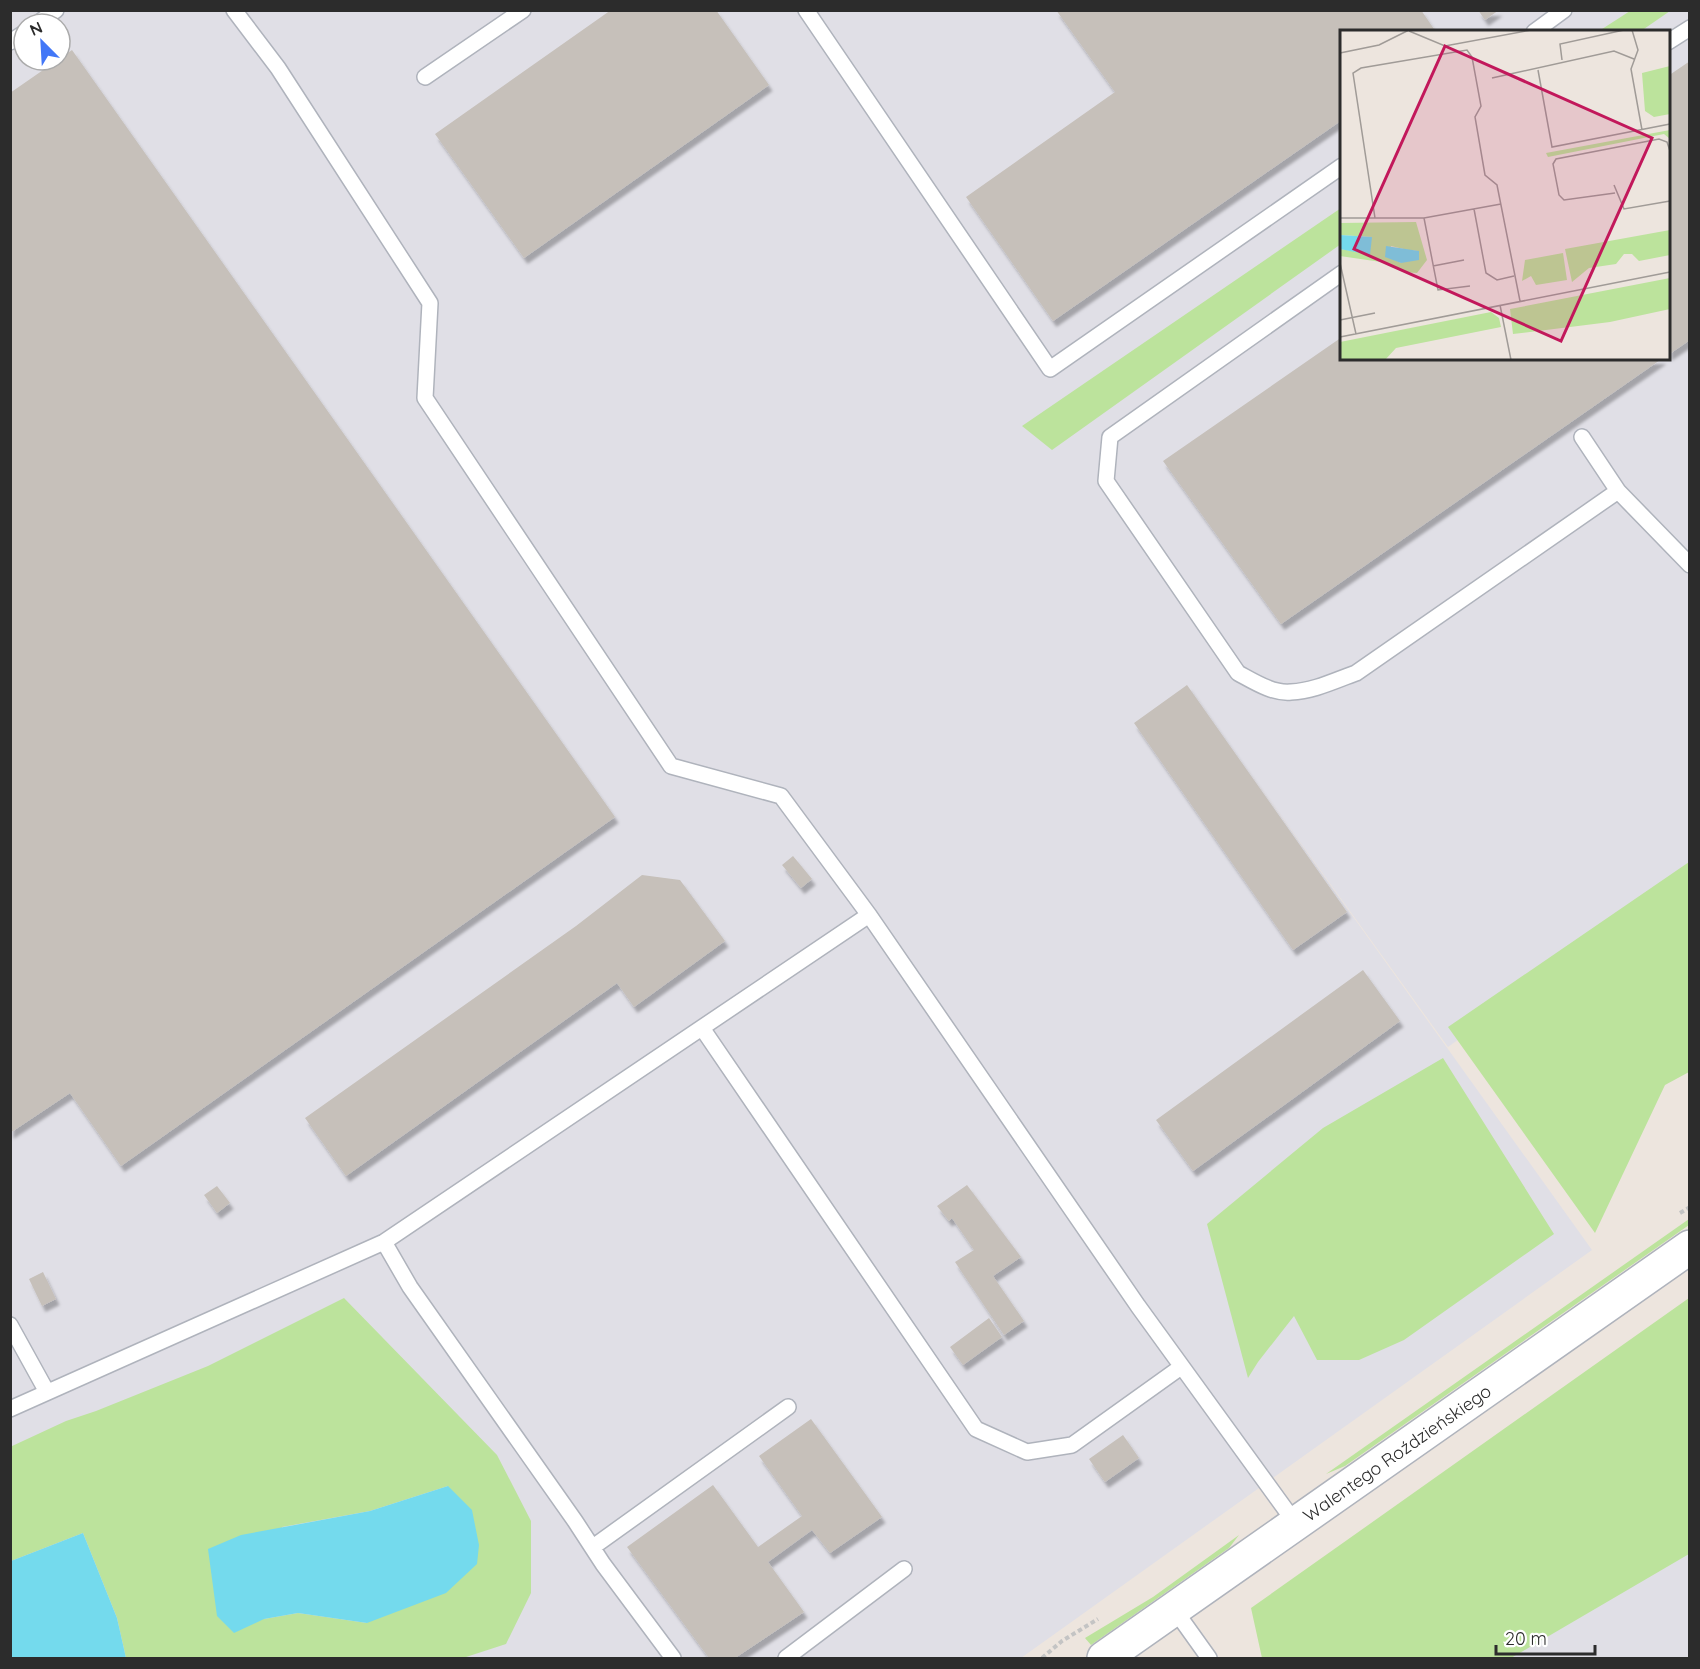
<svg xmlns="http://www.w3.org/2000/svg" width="1700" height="1669" font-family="Quicksand,sans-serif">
<defs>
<filter id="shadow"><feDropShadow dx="3.5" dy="6" stdDeviation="1.5" flood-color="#0004"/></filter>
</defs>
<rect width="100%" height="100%" fill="#ede5de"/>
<path fill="#e0dfe6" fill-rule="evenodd" d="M11 11H1689V873L1448 1047 1238 756 1592 1250 1021 1658H11ZM24 24H60V60H24ZM1342 32H1668V358H1342Z
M1689 1450V1658H1392Z"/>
<path fill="#bce39c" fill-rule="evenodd" d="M1630 11V10L1670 11 1641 31H1599Z
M1341 208V244L1052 450 1022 426Z
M1689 862V1072L1665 1085 1595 1233 1448 1027Z
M1443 1058 1554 1234 1404 1340 1359 1360H1317L1294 1316 1258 1362 1248 1378 1207 1224 1323 1128Z
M1689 1219V1225L1345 1466 1326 1474Z
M344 1298 497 1455 531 1521V1593L506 1644 463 1658H126L117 1618 83 1533 11 1561 10 1447 66 1421 96 1411 208 1366ZM448 1486 367 1623 298 1613 264 1619 282 1527 370 1511Z
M1689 1298V1554L1511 1658H1262L1251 1608Z
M1239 1535 1229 1548 1091 1645 1085 1638 1153 1597Z"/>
<path fill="#74daed" d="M448 1486 472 1510 479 1545 477 1564 446 1593 367 1623 298 1613 264 1619 234 1633 217 1616 208 1549 241 1535 370 1511Z
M83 1533 117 1618 126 1658H11V1561Z"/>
<path fill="#c6c0ba" filter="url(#shadow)" d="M611 10H716L769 85 524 258 435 134Z
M1056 10H1421L1436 32H1342V120L1053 321 966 197 1115 92Z
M1478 10H1499L1485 20Z
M72 50 615 817 121 1166 70 1093 10 1133V93Z
M1690 61V340L1668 355V76Z
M1342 337V358H1663L1281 624 1163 461Z
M1187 685 1347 912 1293 950 1134 723Z
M793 856 812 879 801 888 782 865Z
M642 875 680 880 725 941 634 1007 617 983 346 1176 305 1118 576 926Z
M1363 970 1400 1021 1193 1171 1156 1120Z
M967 1185 1021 1257 993 1276 1024 1321 1004 1335 955 1262 974 1250 952 1218 949 1221 937 1206Z
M217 1186 230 1203 217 1213 204 1195Z
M43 1272 56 1299 42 1306 29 1279Z
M989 1318 1002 1337 963 1365 950 1347Z
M811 1419 882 1517 830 1553 812 1530 768 1562 804 1612 735 1658H709L627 1547 713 1485 758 1547 802 1516 759 1456Z
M1123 1435 1139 1458 1105 1482 1089 1459Z"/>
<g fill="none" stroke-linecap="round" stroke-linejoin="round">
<defs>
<path id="lane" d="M234 10 278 68 430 303 425 398 671 766 781 796 869 915 1138 1306 1296 1524
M806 10 1050 369 1342 166
M37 24 56 10
M1534 32 1564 10
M10 42 24 33
M1668 42 1690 28
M425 77 523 10
M1342 273 1110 437 1106 481 1238 673C1253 681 1273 694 1291 692 1314 691 1336 680 1356 673L1618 491
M1582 437 1618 491 1690 565
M702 1028 976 1429 1027 1452 1072 1445 1181 1367
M384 1242 410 1287 575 1521 603 1564 673 1658
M10 1325 47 1392
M10 1409 384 1242 869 915
M593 1547 788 1407
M1174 1609 1209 1658
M786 1658 904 1569"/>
<path id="secondary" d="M1104 1658 1690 1247"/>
</defs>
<use href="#lane" stroke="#afb3bc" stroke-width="18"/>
<use href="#secondary" stroke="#afb3bc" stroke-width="36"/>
<path stroke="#c4c4c4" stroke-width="4" stroke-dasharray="4.5 3" stroke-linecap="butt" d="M1680 1213 1690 1207
M1042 1658 1062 1641 1098 1619"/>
<use href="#lane" stroke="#fff" stroke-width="15"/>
<use href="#secondary" stroke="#fff" stroke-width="33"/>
</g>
<g text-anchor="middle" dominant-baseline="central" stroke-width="4.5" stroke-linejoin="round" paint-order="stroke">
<g font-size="18" fill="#2c2c2c" stroke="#fff">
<text transform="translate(1397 1453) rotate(-35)">Walentego Roździeńskiego</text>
</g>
</g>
<g transform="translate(1340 30)">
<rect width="330" height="330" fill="#ede5de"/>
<path d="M330 36V84L314 87 305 81 302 43ZM330 100V109L324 104 208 127 206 123ZM76 192 87 230 77 243 63 242 41 232 0 226V219L13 221 32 207 0 205V193ZM51 216 68 220 78 221 61 233 49 227ZM330 200V225L299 231 292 224H284L276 234 249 238 232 252 225 219ZM223 223 227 250 196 255 191 246 182 251 185 230ZM330 248V279L270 292 173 304 170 279ZM151 282 159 288 161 297 56 318 45 330H0V312Z" fill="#bce39c" fill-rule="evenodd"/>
<path d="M0 205 32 207 30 225 0 219ZM46 216 79 221V230L61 233 45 227Z" fill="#74daed"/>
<path fill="none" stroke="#a09b97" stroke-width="1.5" d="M292 0 298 20 291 39 302 100M69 1 105 16 191 0M0 23 39 15 69 0M222 30 220 14 284 0M198 40 212 117 330 94M152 48 274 21 294 29M274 155 284 179 330 171M275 163 224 170 219 165 213 134 216 129 319 109 327 112 330 121M134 179 146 243 157 250 174 246M0 188H84L161 174M35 188 13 43 21 38 127 20 132 27 141 76 135 87 145 145 157 155 180 271M84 188 98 260 130 256M0 233 16 304M93 236 124 230M160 275 171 330M0 290 35 283M0 307 330 242"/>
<path fill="#c2185b" fill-opacity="0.15" stroke="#c2185b" stroke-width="3" d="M105 16 312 108 221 311 14 219Z"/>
<rect width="330" height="330" fill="none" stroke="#2c2c2c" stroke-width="3"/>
</g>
<rect width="1700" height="1669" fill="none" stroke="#2c2c2c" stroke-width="24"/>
<g transform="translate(42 42) rotate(336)"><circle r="28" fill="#ffffff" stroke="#ababab" stroke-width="1.5"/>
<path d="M0-4.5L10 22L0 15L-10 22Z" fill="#4277f7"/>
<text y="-9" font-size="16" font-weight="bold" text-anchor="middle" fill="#2c2c2c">N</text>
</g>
<path d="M1496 1645v9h99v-9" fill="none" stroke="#2c2c2c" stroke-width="3"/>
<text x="1505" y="1645" font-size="18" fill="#2c2c2c" stroke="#ffffff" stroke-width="4.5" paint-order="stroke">20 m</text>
</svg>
